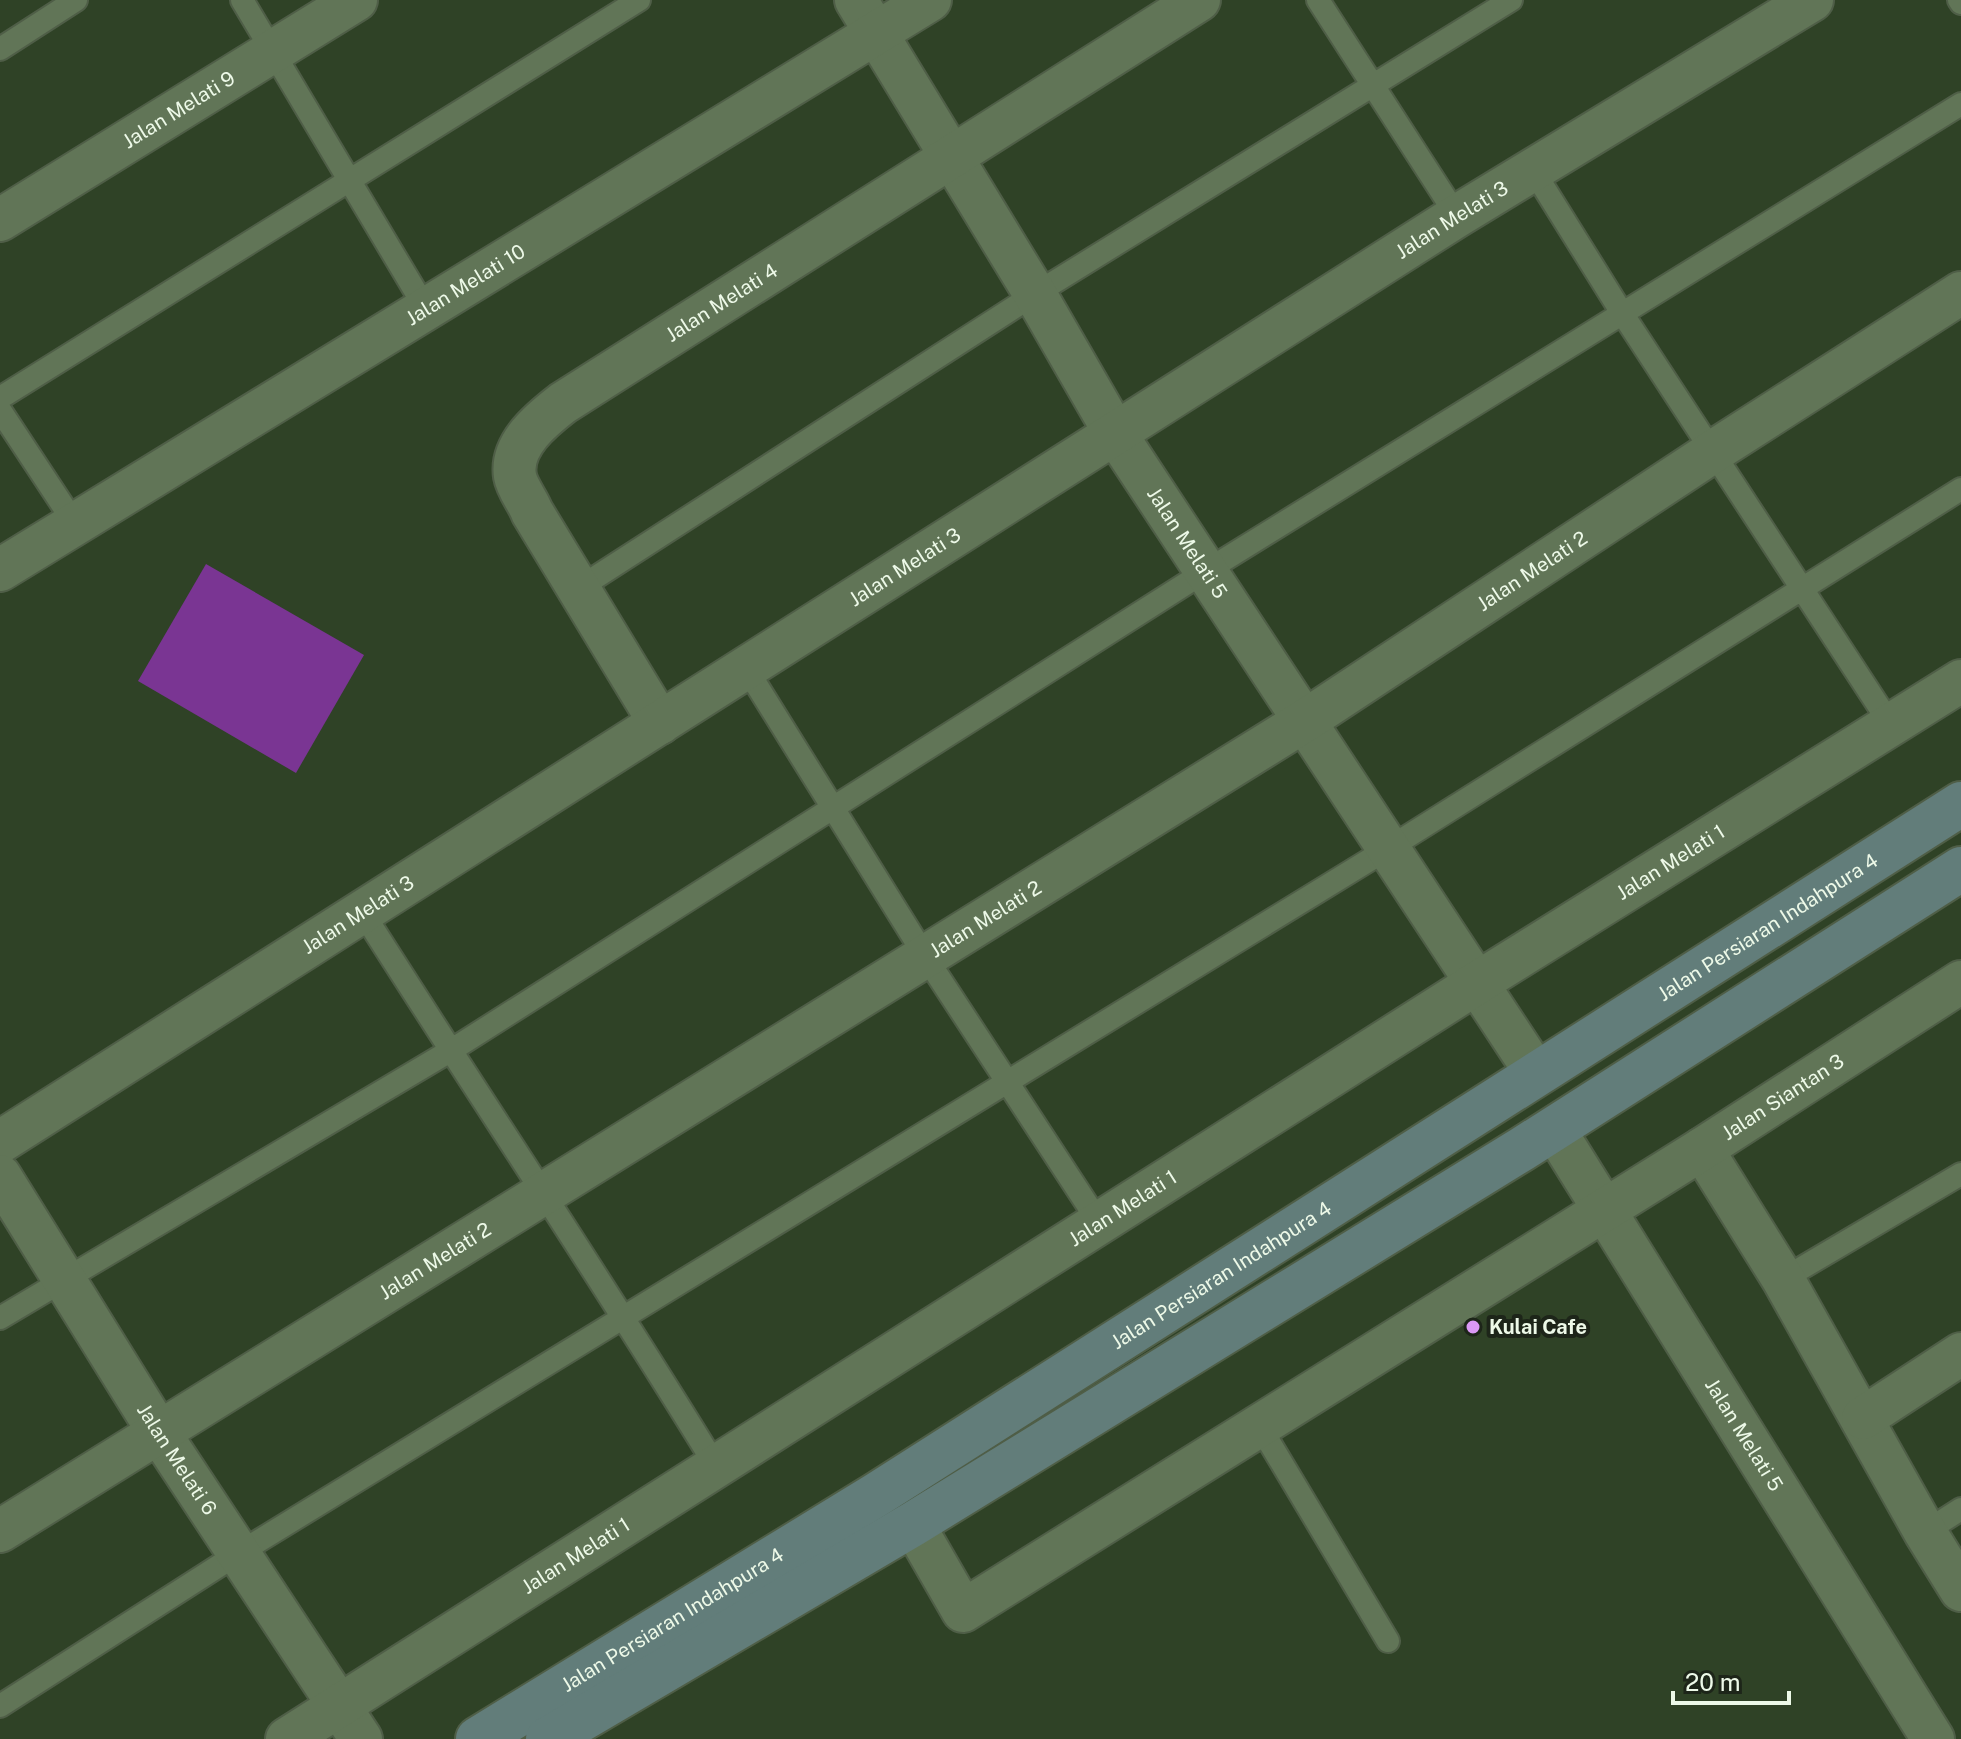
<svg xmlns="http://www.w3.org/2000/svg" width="1961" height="1739" font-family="'Public Sans',sans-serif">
<rect width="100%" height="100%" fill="#2f4226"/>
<path fill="#7a3593" d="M206 564 364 655 296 773 138 681Z"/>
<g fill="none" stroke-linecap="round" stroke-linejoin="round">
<defs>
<path id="lane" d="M242 0 426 309
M1318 0 1457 216
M1959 0 1961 3
M0 49 76 0
M1533 170 1622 313 1891 725
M0 398 639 0
M0 410 75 524
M579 588 1035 294 1511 0
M746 668 925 956 1100 1224
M363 913C480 1098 603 1281 717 1468
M1783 1279 1961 1174
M0 1318 450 1051 1206 571 1961 104
M1259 1425 1388 1641
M1925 1532 1961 1509
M0 1706 239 1553 1389 848 1961 489"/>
<g id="street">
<path id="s1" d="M856 0 1035 294 1115 433 1536 1073"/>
<path id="s2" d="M0 220 356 0"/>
<path id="s3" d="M0 570 930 0"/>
<path id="s4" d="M660 723 532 512C528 501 517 488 515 476 510 445 541 420 563 403L1199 0"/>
<path id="s5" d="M1554 1129 1933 1739"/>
<path id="s6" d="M0 1142 1457 216 1812 0"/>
<path d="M1702 1149 1783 1279 1925 1532 1961 1590"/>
<path id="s7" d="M0 1176 158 1431 361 1739"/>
<path d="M1863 1418 1961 1354"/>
<path id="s8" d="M913 1524 963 1611 1702 1149 1961 982"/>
<path id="s9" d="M0 1531 1306 720 1714 451 1961 293"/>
<path id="s10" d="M287 1739 1477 983 1961 681"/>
</g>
<g id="secondary">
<path id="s11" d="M478 1739 876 1495 1961 804"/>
<path d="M548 1739 913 1524 1522 1149 1961 869"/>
</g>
</defs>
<use href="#lane" stroke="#4f5e47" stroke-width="26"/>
<use href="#street" stroke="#4f5e47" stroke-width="46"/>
<use href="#secondary" stroke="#4f5e47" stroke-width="48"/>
<use href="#lane" stroke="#617557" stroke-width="22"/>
<use href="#street" stroke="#617557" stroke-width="42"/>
<use href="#secondary" stroke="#627d7a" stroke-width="44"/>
</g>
<circle fill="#db99f5" stroke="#1d2519" stroke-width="3" cx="1473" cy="1327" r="8"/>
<g text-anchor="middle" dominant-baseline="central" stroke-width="8" stroke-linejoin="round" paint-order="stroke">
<g font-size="20" fill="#edf9e8" stroke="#1d2519">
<text stroke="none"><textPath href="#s2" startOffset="210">Jalan Melati 9</textPath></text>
<text stroke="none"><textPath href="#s6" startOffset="1720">Jalan Melati 3</textPath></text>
<text stroke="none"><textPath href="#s3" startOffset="546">Jalan Melati 10</textPath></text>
<text stroke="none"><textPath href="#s4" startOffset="566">Jalan Melati 4</textPath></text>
<text stroke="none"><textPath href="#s1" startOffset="636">Jalan Melati 5</textPath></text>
<text stroke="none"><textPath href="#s6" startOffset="1072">Jalan Melati 3</textPath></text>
<text stroke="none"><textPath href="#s9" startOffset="1808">Jalan Melati 2</textPath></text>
<text stroke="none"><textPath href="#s10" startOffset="1638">Jalan Melati 1</textPath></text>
<text stroke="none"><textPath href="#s6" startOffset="424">Jalan Melati 3</textPath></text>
<text stroke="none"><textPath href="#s9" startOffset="1160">Jalan Melati 2</textPath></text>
<text stroke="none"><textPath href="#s11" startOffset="1524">Jalan Persiaran Indahpura 4</textPath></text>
<text stroke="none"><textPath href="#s8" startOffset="1068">Jalan Siantan 3</textPath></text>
<text stroke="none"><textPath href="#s10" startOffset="990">Jalan Melati 1</textPath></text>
<text stroke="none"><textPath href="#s9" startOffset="512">Jalan Melati 2</textPath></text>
<text stroke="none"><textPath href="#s11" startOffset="876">Jalan Persiaran Indahpura 4</textPath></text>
<text stroke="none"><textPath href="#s5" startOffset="360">Jalan Melati 5</textPath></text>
<text stroke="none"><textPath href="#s7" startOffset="334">Jalan Melati 6</textPath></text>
<text stroke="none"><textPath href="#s10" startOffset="342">Jalan Melati 1</textPath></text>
<text stroke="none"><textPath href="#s11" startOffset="228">Jalan Persiaran Indahpura 4</textPath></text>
</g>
<g font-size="20" font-weight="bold" fill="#edf9e8" stroke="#1d2519" text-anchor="start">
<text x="1489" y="1327">Kulai Cafe</text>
</g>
</g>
<path d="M1673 1691v12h116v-12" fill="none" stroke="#edf9e8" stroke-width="4"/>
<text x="1685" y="1691" font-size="24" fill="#edf9e8" stroke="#1d2519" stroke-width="6" paint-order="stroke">20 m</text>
</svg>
